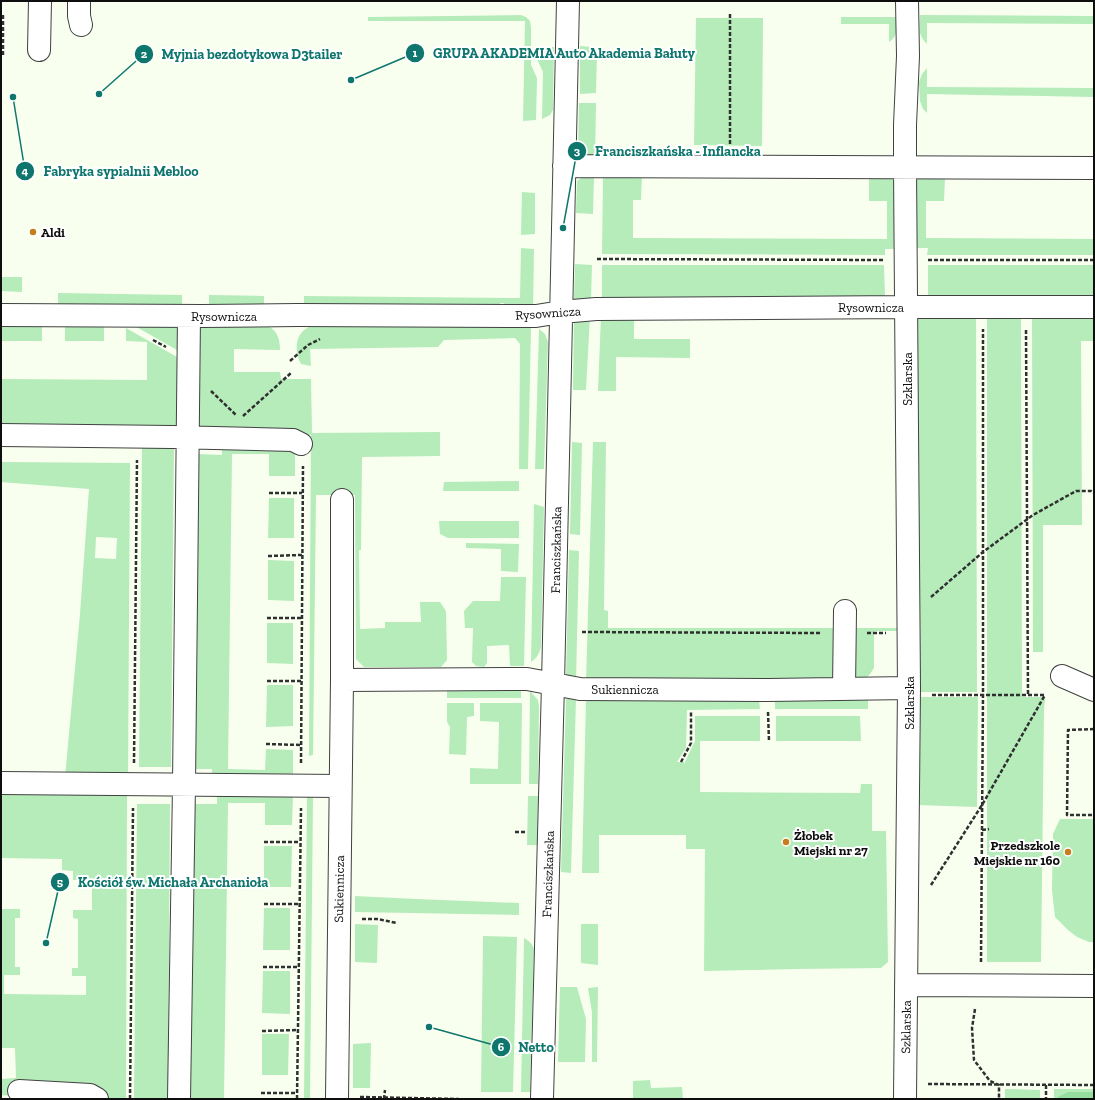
<svg xmlns="http://www.w3.org/2000/svg" width="1095" height="1100" font-family="'Zilla Slab',serif">
<rect width="100%" height="100%" fill="#f8ffef"/>
<path fill="#b5ecba" fill-rule="evenodd" d="M521 15 526 17 530 21 531 28V65L537 78 536 120 523 121 525 21H368V17Z
M920 15 1094 16V24L927 23V44C917 34 920 28 920 15Z
M841 17H896C896 27 899 36 889 42V24H841Z
M696 18H763L762 146 694 145Z
M580 46 591 47 597 51 596 93 580 94Z
M538 47H554L553 110 550 115 542 119 543 72 537 59Z
M927 68V87L1094 88V97L927 94V113L923 109 920 101 919 82 922 74Z
M579 103H596L595 160 583 159 578 154Z
M603 175H642L641 200H633V238L887 239V201H869V177H896L897 249H885V255L602 254Z
M584 176H594L593 214 576 213 577 181Z
M914 177H945L944 201H926V238L1094 239V255H927L928 248H914Z
M522 192 535 193V234L521 235Z
M521 248 534 249 533 310H505L504 303H500V310H304V296L520 298Z
M575 264 592 265 591 300 574 299Z
M602 265H884L885 297 602 301Z
M928 265H1094V299L928 298Z
M1 277H22V292L1 291Z
M58 293 182 295V309H58Z
M209 295 264 296V309H209Z
M590 316 586 390H573L574 317Z
M601 316H634V339H690V358L616 357V391H598Z
M918 316 976 317 977 692H918Z
M987 317H1021L1022 697H1045L1044 710 1041 962H987Z
M1032 318H1094V341H1081L1082 525H1043V652H1033Z
M516 324 531 327 528 469H519L520 344 515 338 444 340 438 347 310 349 311 366 301 364C296 355 294 341 302 332 304 330 307 328 310 326Z
M2 325 42 326V341H2Z
M133 325H177V350Z
M65 326H104V341H65Z
M199 326H268C278 331 280 340 280 350L234 349V372H280L281 379H311L312 433 440 432V456L362 457 361 550H359L360 629 385 628V622H421L420 602H440L446 611 447 660 441 667H364L356 659 355 495H316L313 755 309 756 311 435 198 426Z
M126 328 177 357V427L1 425V379L147 380V342L126 341Z
M539 329 545 334 548 342 544 469H535Z
M572 442 582 443 580 535 570 534Z
M593 442H606L604 610 608 611V628H897V573H901V631H874V668L870 674 865 679 586 682Z
M222 444 291 445 295 452V476H269V454H232L228 769 265 770 266 749 293 750V777H212V769H194L197 454 222 455Z
M142 445H174L171 767H139Z
M1 462 130 463 128 778 65 777 80 614 89 489 1 482ZM96 537 117 538 116 559 95 558Z
M519 481V491H443L444 482Z
M269 498H294V538H268Z
M534 504 544 507 541 647C539 654 537 658 531 662Z
M439 521H519V538H448L440 534Z
M466 543 519 544 518 572 501 571V549L466 548Z
M569 550 579 551 576 681 566 677Z
M268 560 294 561V601L268 600Z
M501 577H526L524 666H510L509 645 487 646V663L484 667 476 666 472 662 473 628H465L464 611 473 601H500Z
M267 623H293V664L267 663Z
M267 685H293V726L266 727Z
M447 687 521 688V698H447Z
M530 691 538 700 539 707 538 784H529Z
M919 697H978L977 807 917 805Z
M566 699H576L571 873 561 872Z
M586 699 759 700 760 709 687 710 686 748 677 762H684V764L695 741V716H760V741H700V792L860 793 861 784H872V831H886L888 962 881 968 796 969 704 971 705 849H686V835H599V873H582Z
M775 699H868V709H775Z
M447 703H474V716L467 717 466 755 449 754 450 727 447 722Z
M480 703H522L521 784H470V768L498 769 499 722 480 721Z
M776 716H860L861 741H776Z
M1 792 127 795 126 1099H14V1096L1 1095V1079L16 1078 15 1048H1V909H20V918H15V967H20V975H4V994L86 995V976H72V968H78V919L73 918V910H92V880H73V871L62 870V859L1 858Z
M217 795H293L292 825H265V803H228L224 1099H189L193 804H217Z
M307 795 313 796 310 1099H304Z
M528 796H538L537 845H527Z
M137 804H170L168 1099H134Z
M1060 819H1094V942H1089L1077 937 1068 930 1055 917 1052 890 1053 834Z
M264 846H292L291 887H264Z
M355 896 416 899 519 903V915L355 912Z
M264 908H290V950H263Z
M355 924 378 925 377 963 355 962Z
M581 924H598V965L581 963Z
M483 936 517 937 513 1092H481Z
M524 938C529 941 532 943 534 949L530 1092H521Z
M263 971H290V1014L262 1013Z
M560 987H577L586 1019 585 1062H558Z
M598 987 597 1062H592V1012L588 988Z
M262 1034H289L288 1075H262Z
M371 1043 370 1088H353V1044Z
M650 1080 651 1088 682 1087 683 1099H633V1081Z
M1005 1089 1040 1090V1099H1005Z
M1054 1089H1094V1099H1054Z"/>
<path fill="#94de9f" d="M1068 1092H1094V1099H1058V1097Z"/>
<g fill="none" stroke-linecap="round" stroke-linejoin="round">
<defs>
<path id="minor" d="M79 1V16L81 25
M39 50 40 1
M564 166 1094 168
M1 315 202 316 298 315 536 316 561 312 596 309 906 307H1094
M1 435 172 437 293 440 301 444
M1062 676 1094 690
M342 680 527 679 580 689 768 690 909 688
M844 689 845 611
M1 783 340 786
M906 985 1094 986
M19 1091 90 1095 97 1099
M179 1099 184 785 189 316
M337 1099 342 680V500
M542 1099 553 684 568 1
M905 1099 909 688 905 167V125L908 56 907 1"/>
</defs>
<use href="#minor" stroke="#414141" stroke-width="24"/>
<path stroke="#303030" stroke-width="2.5" stroke-dasharray="4 2" stroke-linecap="butt" d="M3 55V15
M730 144V12
M597 259 883 260
M928 260H1094
M1026 330 1028 695
M153 340 166 347
M290 361 308 345 320 339
M211 391 236 415
M243 416 291 373
M269 493H302
M268 556 302 555
M931 597 983 552 1033 515 1076 491H1091L1094 493
M267 618H302
M582 632 822 633
M867 633H886
M267 681H302
M932 695H1045
M768 712 769 741
M1094 729 1068 730 1067 815H1094
M266 744 301 745
M681 762 691 743V712H692
M134 763 137 460
M301 763 303 466
M982 830 989 829
M515 832H525
M264 842H300
M931 885 982 805 1045 695
M264 904H300
M362 919H377L397 923
M981 962 983 695V329
M263 967H299
M975 1009 972 1028 974 1060 990 1081 999 1085V1099
M262 1031 298 1030
M928 1084 1094 1085
M1046 1085V1099
M261 1093H297
M360 1097 459 1099
M130 1099 133 808
M297 1099 301 808
M384 1099 385 1090"/>
<use href="#minor" stroke="#fff" stroke-width="22"/>
</g>
<g fill="#c77c1d" stroke="#fff" stroke-width="1.5">
<circle cx="33" cy="232" r="4"/>
<circle cx="786" cy="842" r="4"/>
<circle cx="1068" cy="852" r="4"/>
</g>
<g text-anchor="middle" dominant-baseline="central" stroke-width="4" stroke-linejoin="round" paint-order="stroke">
<g font-size="13" font-weight="bold" fill="#0e0e0e" stroke="#fff" text-anchor="start">
<text x="41" y="232">Aldi</text>
<text x="794" y="835">Żłobek<tspan x="794" dy="15">Miejski nr 27</tspan></text>
<text x="1060" y="845" text-anchor="end">Przedszkole<tspan x="1060" dy="15">Miejskie nr 160</tspan></text>
</g>
<g font-size="13" fill="#0e0e0e" stroke="#fff">
<text x="871" y="307">Rysownicza</text>
<text transform="translate(548 313) rotate(-4)">Rysownicza</text>
<text x="224" y="316">Rysownicza</text>
<text transform="translate(907 379) rotate(-90)">Szklarska</text>
<text transform="translate(556 550) rotate(-89)">Franciszkańska</text>
<text x="625" y="689">Sukiennicza</text>
<text transform="translate(909 703) rotate(-90)">Szklarska</text>
<text transform="translate(548 874) rotate(-88)">Franciszkańska</text>
<text transform="translate(339 889) rotate(-89)">Sukiennicza</text>
<text transform="translate(906 1027) rotate(-89)">Szklarska</text>
</g>
</g>
<path fill="none" stroke="#0f766e" stroke-width="1.5" d="M351 80L415 53M99 94L144 54M563 228L577 151M13 97L25 171M46 943L60 882M429 1027L501 1047"/>
<g fill="#0f766e" stroke="#fff" stroke-width="1.5">
<circle cx="351" cy="80" r="4"/>
<circle cx="99" cy="94" r="4"/>
<circle cx="563" cy="228" r="4"/>
<circle cx="13" cy="97" r="4"/>
<circle cx="46" cy="943" r="4"/>
<circle cx="429" cy="1027" r="4"/>
<circle cx="415" cy="53" r="10"/>
<circle cx="144" cy="54" r="10"/>
<circle cx="577" cy="151" r="10"/>
<circle cx="25" cy="171" r="10"/>
<circle cx="60" cy="882" r="10"/>
<circle cx="501" cy="1047" r="10"/>
</g>
<g font-size="12" text-anchor="middle" font-weight="bold" fill="#fff">
<text x="415" y="57">1</text>
<text x="144" y="58">2</text>
<text x="577" y="155">3</text>
<text x="25" y="175">4</text>
<text x="60" y="886">5</text>
<text x="501" y="1051">6</text>
</g>
<g font-size="14" text-anchor="middle" font-weight="bold" fill="#0f766e" stroke="#fff" stroke-width="4" stroke-linejoin="round" paint-order="stroke">
<text x="564" y="58">GRUPA AKADEMIA Auto Akademia Bałuty</text>
<text x="252" y="59">Myjnia bezdotykowa D3tailer</text>
<text x="678" y="156">Franciszkańska - Inflancka</text>
<text x="121" y="176">Fabryka sypialnii Mebloo</text>
<text x="173" y="887">Kościół św. Michała Archanioła</text>
<text x="536" y="1052">Netto</text>
</g>
<rect width="1095" height="1100" fill="none" stroke="#0e0e0e" stroke-width="4"/>
</svg>
